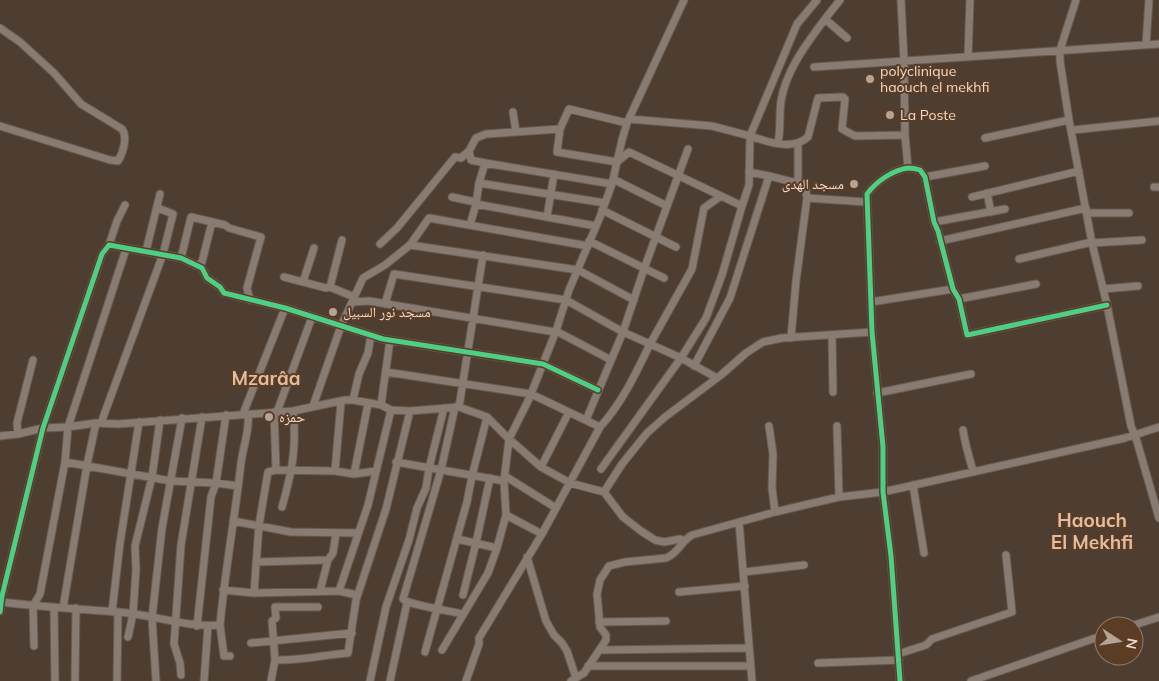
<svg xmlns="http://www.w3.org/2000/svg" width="1159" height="681" font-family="Mulish,'Noto Naskh Arabic',sans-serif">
<rect width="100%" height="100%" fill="#4e3e32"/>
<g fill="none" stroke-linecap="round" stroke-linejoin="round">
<defs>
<path id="minor" d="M817 0 797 24 750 136C768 142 793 151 808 137L818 98 843 97 845 99 842 129 855 136 905 135
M1076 0 1060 50V61L1069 120 1092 243 1107 305 1131 426 1136 438 1159 518
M825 19 840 0
M0 28 20 42 54 73 81 104 122 129C128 137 123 153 118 161L110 160 0 126
M1146 45 1149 0
M968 57 970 0
M814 67 904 61 901 0
M513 112 516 132
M560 129 569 109 627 123
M1073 130 1159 121
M985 138 1069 120
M778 143C781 129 779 115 781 101 786 70 807 43 825 19L847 38
M798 144V183
M469 151 471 160 485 163
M908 168 905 135 904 61 1159 44
M769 176 805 185 807 198 866 202
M925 177 985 166
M613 179 667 206
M479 183 485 163 612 184
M1154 187H1159
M987 193 991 212
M452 197 475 202
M972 197 1079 171
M602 210 676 247
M1087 213H1129
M547 217 554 174
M934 222 1005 209
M470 225 476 204
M596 226 476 204 479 183 605 203
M589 241 664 278
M940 241 1086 208
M1092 243 1142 240
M380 244 397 228 455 157 461 158 469 151 476 138 486 134 560 129 557 152 617 162 629 152C666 170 704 188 742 206L749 185 750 136 712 126 629 119
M109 245 117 221 125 205
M410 245 578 270 634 300
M146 251 160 194
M181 258 191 217 225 225 229 228 261 237 247 288 250 300
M1019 259 1092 242
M199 265 202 262 212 222
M284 277 326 288 330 287 354 297
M303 282 314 248
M330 287 342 240
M1103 289 1138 286
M959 299 1036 284
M352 302 369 301 555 332
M871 302 953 289
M385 304 394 274 566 300 623 332 650 344 692 269 704 208 721 196
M556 331 611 360
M832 335 833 392
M791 338 796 281 807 198
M694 366 730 298 769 176 749 172
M386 372 531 394 600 427
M877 393 971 374
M353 400 359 374 368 353 371 335
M381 405 390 340
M313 406 341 326 363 278 385 265 410 245 429 218 588 246
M455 407 441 470 403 599C409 605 451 611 463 614
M459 407 483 255
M277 412 312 317
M243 414 285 308
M586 420 623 332 644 269 688 149
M101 423 163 254 173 214 158 208
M769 426 773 454 772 488 775 512
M837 426 839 497
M963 430C965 444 969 457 973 471
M18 434 17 423 33 360
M0 436 18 434 43 428 68 427 96 423 118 424 293 411 345 400H353L381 405 391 410 410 411 459 407 487 417 509 439 541 467 570 483 604 492 623 517 641 531 655 540 664 542 680 539 683 540
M65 462 171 481 216 483 238 486
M396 462 504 481
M541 467 569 412
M601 469 681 358 706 318 722 275 742 206
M276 470 335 471 354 474 376 471
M335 471 341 402
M354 474 368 404
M505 476 556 508
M913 485 924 553
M604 492 622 464 647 433 665 417 721 375 746 353 763 342 782 338 872 332
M282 507C292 472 297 447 293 411
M506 515 542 534
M233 521 291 532 357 533
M739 522 752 681
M457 539 497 548
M527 557 546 621 554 635 562 643 567 651 576 678
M256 562 328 560
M744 572 804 565
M223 590 254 593 339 591 357 595
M320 591 328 560 333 553 336 533
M339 591 368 505 391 410
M679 592 745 586
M254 593 259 525 268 472 276 470 274 412
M463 595 476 543 490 478
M2 602C40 607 79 609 117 612 152 614 185 628 220 625 225 571 235 517 241 463 243 446 250 431 248 414
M54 607 55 681
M63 608 87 465 96 423
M0 612 2 596 43 428 102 254 109 245 181 258 202 268 207 278 220 287 224 293 285 308 383 339 543 364 598 390
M112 612 120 543 139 422
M599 622 666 621
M220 625 224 656H230
M197 626 211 497 216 483 226 415
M1131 626 1159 617
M128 637 133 614 136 570 135 546 152 477 160 420
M251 643 352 633
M34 646 33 606 40 594 65 462 68 427 126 249
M442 650 488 573 497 548 506 515 504 481 509 439 529 399 556 331 569 290 600 217 612 184 622 140 627 123 684 0
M601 650 749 648
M425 652 467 502 472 476 487 417
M898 654 926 645 932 639 1012 612 1006 555
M275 660C300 661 323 655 348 653L356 600 386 509 410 411
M818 663 899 660
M588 666H751
M181 675 180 663 174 644 181 545 202 417
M75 681 76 608
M117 681 118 612
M156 681 152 618 162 528 182 418
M204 681 208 626
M271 681 275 660 272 621 276 618 275 607H318
M370 681 386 607 409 540 417 508 426 488 429 468 444 408
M390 681 407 603
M466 681 479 644V638L542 534 600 427C622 403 636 373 650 344L681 358 717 378
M571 681 584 673 606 640V635L600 627 597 594 600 580 609 566 625 562 666 558C679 553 680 542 692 535L775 512 839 497 883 492 1125 438 1159 427
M900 681 891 556 883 492V447L872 332 867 194C876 182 892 170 908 168 912 168 917 169 920 170L925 177 934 222 938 231 953 289 959 299 967 335 1107 305
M971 681 1104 635"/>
</defs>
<use href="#minor" stroke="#685b50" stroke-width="9"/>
<use href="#minor" stroke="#887b72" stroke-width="7"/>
<defs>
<path id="cycleway" d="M0 612 2 596 43 428 102 254 109 245 181 258 202 268 207 278 220 287 224 293 285 308 383 339 543 364 598 390
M900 681 891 556 883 492V447L872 332 867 194C876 182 892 170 908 168 912 168 917 169 920 170L925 177 934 222 938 231 953 289 959 299 967 335 1107 305"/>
</defs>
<use href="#cycleway" stroke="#5b3c25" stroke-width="8"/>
<use href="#cycleway" stroke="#4dcf88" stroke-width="5"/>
</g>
<g fill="#b5a396" stroke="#5b3c25" stroke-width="2">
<circle cx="870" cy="79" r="5"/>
<circle cx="890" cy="115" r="5"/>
<circle cx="854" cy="184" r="5"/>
<circle cx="333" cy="312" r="5"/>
<circle cx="269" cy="417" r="5"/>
</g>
<g text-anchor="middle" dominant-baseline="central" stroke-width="4" stroke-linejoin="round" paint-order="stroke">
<g font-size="14" fill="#eddacc" stroke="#5b3c25" text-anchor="start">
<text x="880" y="71">polyclinique<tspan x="880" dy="16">haouch el mekhfi</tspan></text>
<text x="900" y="115">La Poste</text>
<text x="844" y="184" text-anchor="end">مسجد الهدى</text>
<text x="343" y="312">مسجد نور السبيل</text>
<text x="279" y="417">حمزه</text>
</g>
<g font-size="19" font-weight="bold" fill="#e2bca1" stroke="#5b3c25">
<text x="266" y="378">Mzarâa</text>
<text x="1092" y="520">Haouch<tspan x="1092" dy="22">El Mekhfi</tspan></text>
</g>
</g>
<g transform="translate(1119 641) rotate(102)"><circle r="24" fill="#5b3c25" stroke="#957b68"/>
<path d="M0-4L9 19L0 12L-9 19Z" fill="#b5a396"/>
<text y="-8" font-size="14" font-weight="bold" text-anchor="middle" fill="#eddacc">N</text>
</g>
</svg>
